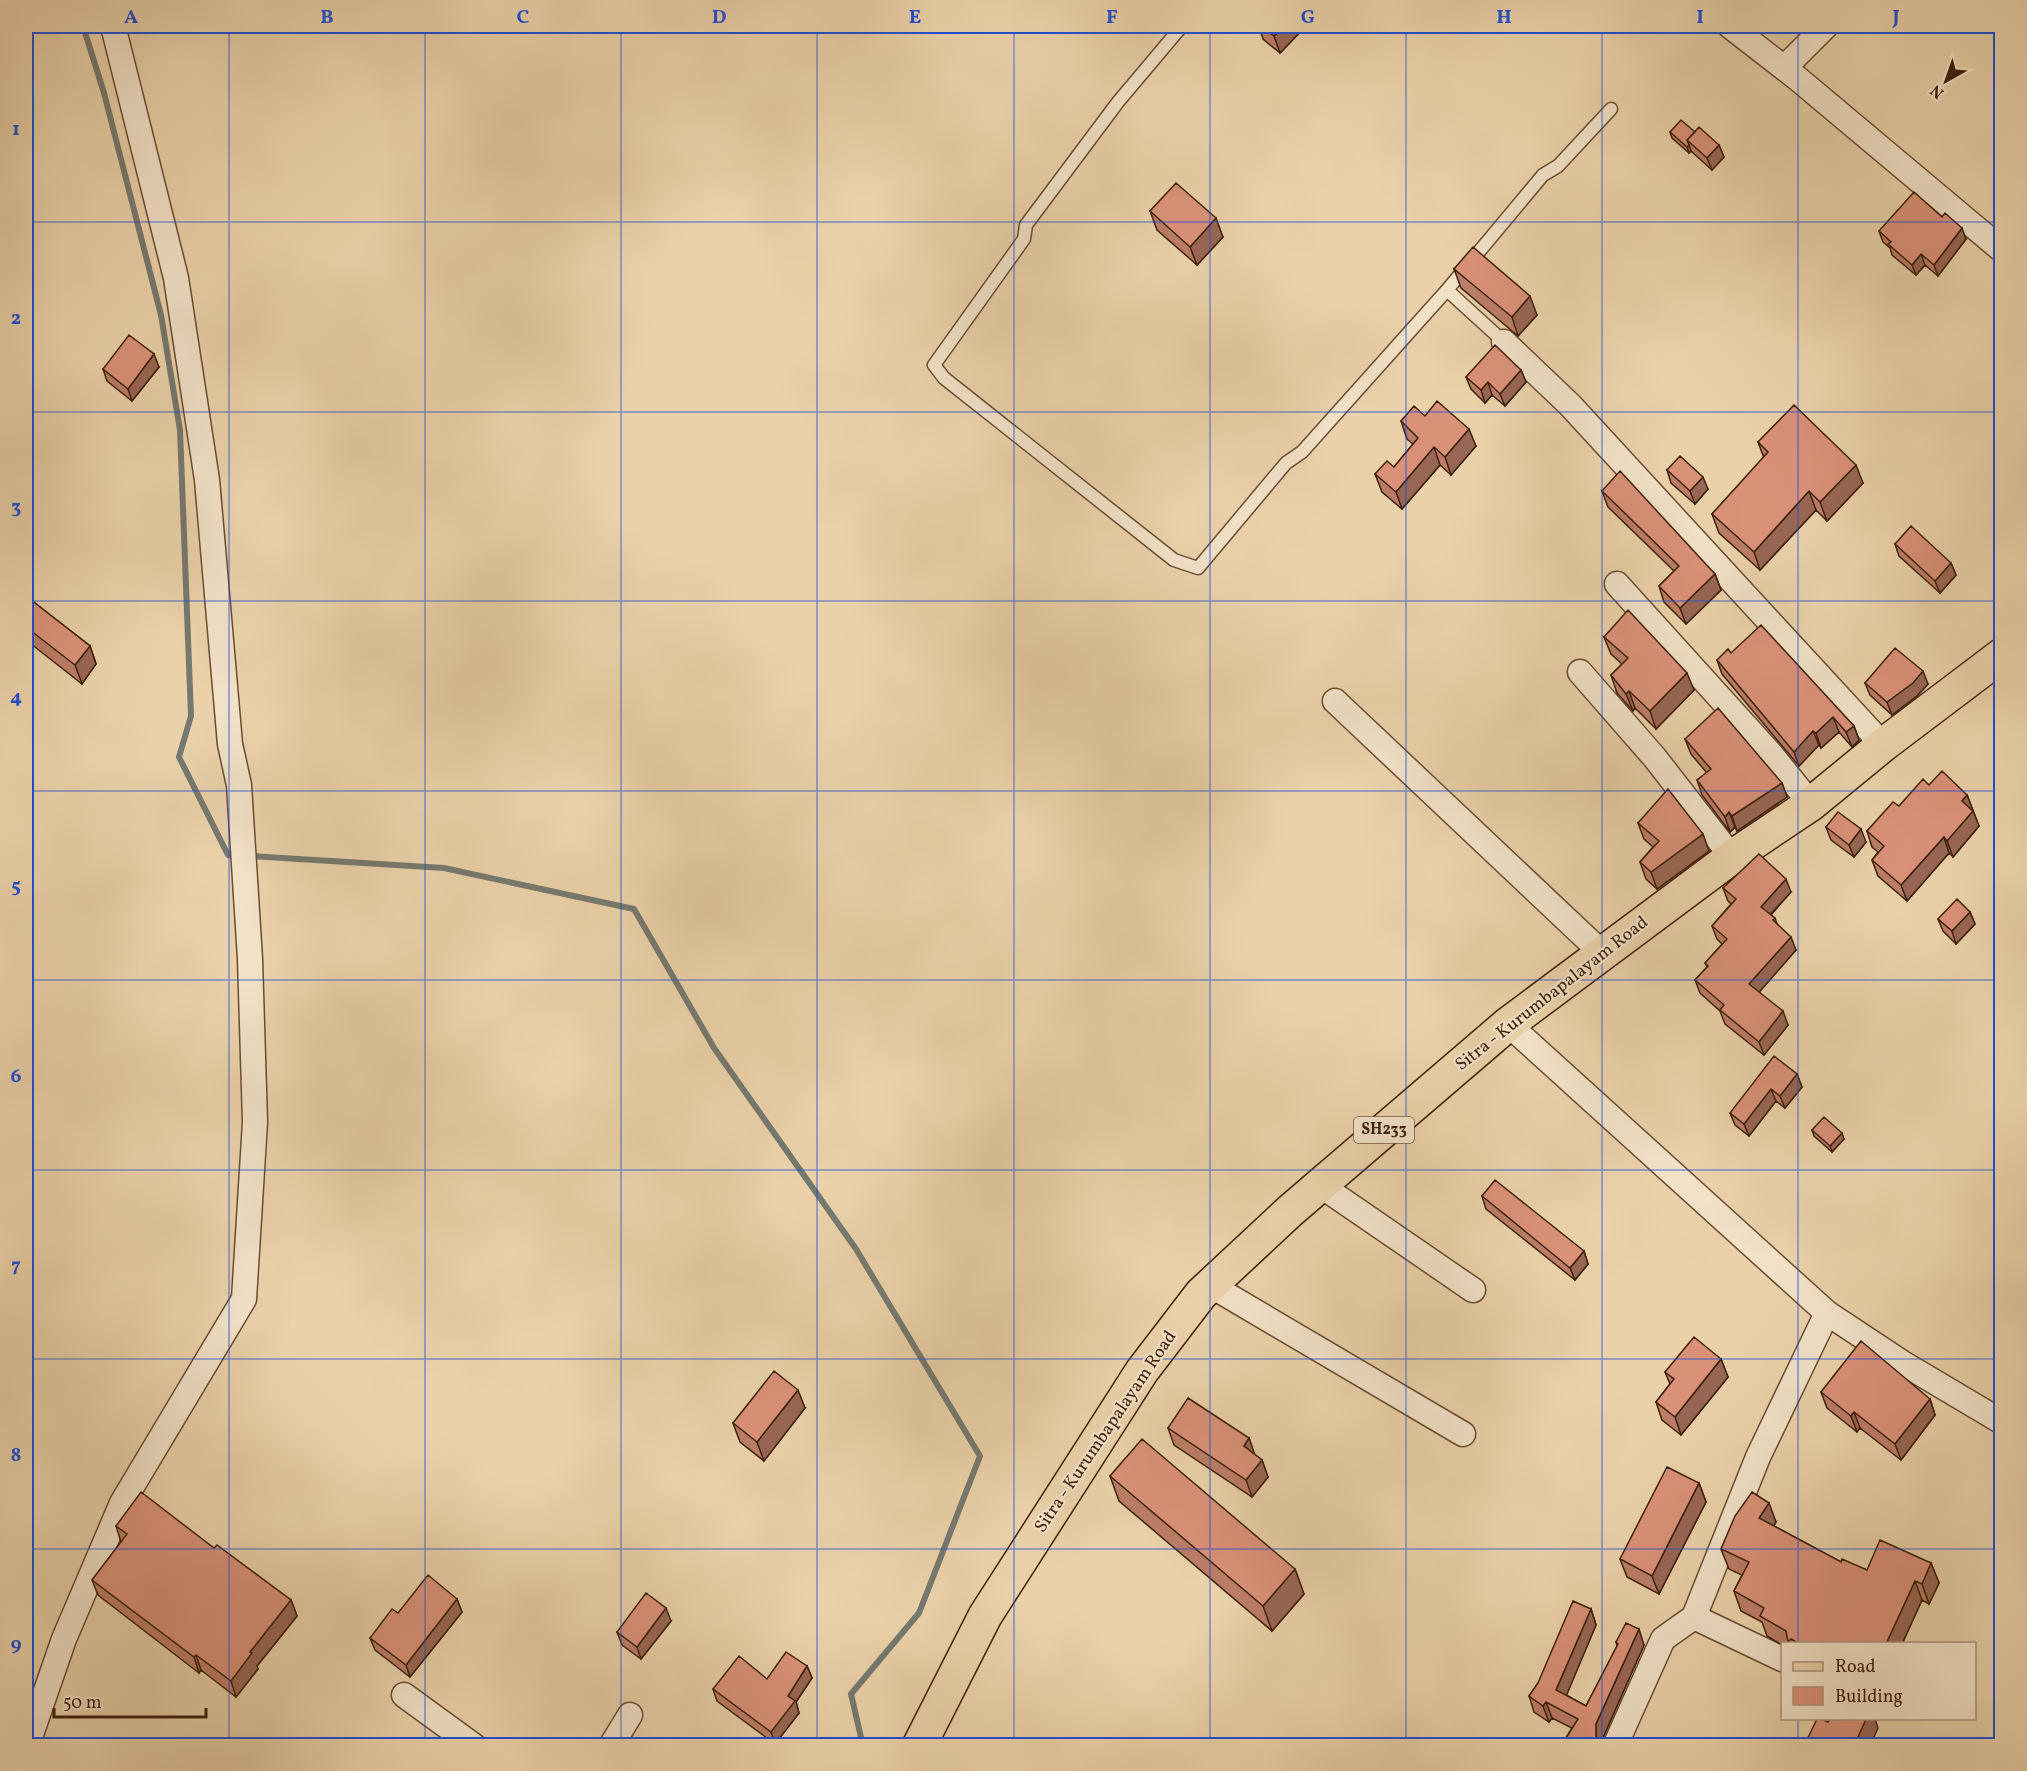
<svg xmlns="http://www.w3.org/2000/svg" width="2027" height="1771" font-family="Vollkorn,serif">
<rect width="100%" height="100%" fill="#ead1a9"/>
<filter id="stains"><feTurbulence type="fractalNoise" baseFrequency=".00333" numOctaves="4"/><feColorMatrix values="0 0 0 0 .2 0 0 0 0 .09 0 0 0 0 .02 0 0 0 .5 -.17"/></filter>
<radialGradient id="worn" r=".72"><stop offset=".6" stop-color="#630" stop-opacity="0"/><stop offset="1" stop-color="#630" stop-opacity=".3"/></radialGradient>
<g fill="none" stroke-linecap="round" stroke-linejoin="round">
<path stroke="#76796f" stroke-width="6" d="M83 26 104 93 161 315 180 430 191 716 179 757 228 855H239
M249 856 444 868 634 909 714 1048 856 1249 980 1456 919 1613 851 1694 863 1746"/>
<defs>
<path id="lane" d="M1182 26 1118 102 1026 225 1024 239 934 365 944 378 1174 560 1198 568 1286 463 1302 452 1447 290 1543 175 1558 166 1611 109
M1447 290 1504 342"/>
<path id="street" d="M1730 26 1797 78 2002 250
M1784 68 1826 26
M1504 342 1570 405 1883 745
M1617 584 1770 753 1811 804
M1580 672 1655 758 1732 857
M1335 701 1602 953
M1508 1024 1827 1313 1901 1362 2002 1422
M1320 1185 1473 1290
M1210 1285 1463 1434
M1694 1617 1782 1659
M404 1695 474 1746
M27 1746 64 1639 122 1503 244 1299 255 1122 250 959 239 785 230 744 207 480 176 278 113 26
M611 1746 630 1715
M1615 1746 1663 1639 1694 1617 1758 1457 1827 1313"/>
<path id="primary" d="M919 1746 985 1616 1142 1371 1201 1294 1290 1211 1508 1024 1732 857 1811 804 1883 745 2002 655"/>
</defs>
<use href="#lane" stroke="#694c31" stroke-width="15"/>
<use href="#street" stroke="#694c31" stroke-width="27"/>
<use href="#primary" stroke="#3e1f09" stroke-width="36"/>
<use href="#lane" stroke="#f1e1c7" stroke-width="12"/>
<use href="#street" stroke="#f1e1c7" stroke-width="24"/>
<use href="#primary" stroke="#ead1a9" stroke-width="33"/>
</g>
<path fill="#bb7d67" stroke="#3e1f09" stroke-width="1.5" d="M1259 26H1306L1280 53 1263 39Z
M1670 132H1695L1719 145 1724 157 1712 170 1692 152 1691 151 1689 153 1672 138Z
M2001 134V155L1998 152 1994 142Z
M1150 211 1223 237 1197 265 1157 230Z
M1879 231 1966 239 1938 276 1925 265 1916 275 1892 255 1890 248 1883 242Z
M1454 269 1537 315 1518 336 1461 288Z
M159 367 132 401 107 381 103 369Z
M1521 370 1526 382 1505 406 1492 395 1485 403 1471 389 1466 377Z
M1425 416 1476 446 1451 475 1440 465 1402 509 1382 492 1375 474 1394 467 1413 444 1407 439 1401 421Z
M1758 442 1863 483 1827 521 1816 510 1760 570 1719 533 1712 514 1764 458Z
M1667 470 1708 489 1695 504 1671 483Z
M1602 491 1715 574 1721 590 1686 624 1664 602 1659 586 1674 571 1608 507Z
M1895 544 1951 563 1956 575 1940 593 1899 556Z
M26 596 90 646 96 664 82 684 26 640Z
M1604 637 1694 690 1656 729 1635 708 1633 711 1617 693 1611 675 1622 664 1611 654Z
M1731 653 1854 726 1859 740 1852 747 1839 732 1821 748 1819 745 1799 766 1722 674 1717 660Z
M1865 683 1928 684 1917 696 1892 715 1870 695Z
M1685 739 1782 783 1787 797 1737 831 1735 827 1730 832 1702 795 1697 780 1707 773 1691 754Z
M1929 785 1967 795 1979 826 1953 857 1949 853 1907 901 1878 876 1872 860 1878 852 1872 847 1867 831 1899 806Z
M1638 823 1709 851 1657 889 1646 879 1640 862 1653 847 1644 839Z
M1826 827 1866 842 1854 857 1831 840Z
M1723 888 1791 892 1771 915 1775 918 1777 924 1796 950 1759 992 1788 1025 1764 1055 1725 1024 1720 1011 1700 993 1695 980 1707 967 1705 963 1722 944 1717 939 1712 926 1731 904 1728 901Z
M1970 912 1975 924 1956 944 1943 931 1938 919Z
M1797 1074 1802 1087 1785 1108 1776 1101 1749 1136 1735 1125 1730 1113Z
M1812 1130 1844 1139 1832 1152 1814 1136Z
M1482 1196 1584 1251 1588 1264 1575 1280 1486 1209Z
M1721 1359 1728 1377 1681 1435 1662 1420 1656 1402 1670 1384 1665 1372Z
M1821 1392 1930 1399 1935 1415 1901 1460 1860 1428 1857 1432 1827 1408Z
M805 1408 764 1461 740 1442 733 1423Z
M1168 1428 1249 1438 1254 1454 1262 1460 1268 1477 1252 1497 1174 1445Z
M1110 1476 1295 1569 1304 1594 1272 1631 1119 1501Z
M1699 1483 1706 1502 1659 1594 1627 1577 1620 1559Z
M1776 1522 1774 1526 1841 1562 1867 1570 1931 1563 1939 1583 1929 1604 1922 1600 1902 1644H1782V1645L1767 1636 1762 1622 1741 1611 1734 1591 1742 1575 1729 1569 1721 1549Z
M116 1526 214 1548 291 1600 297 1616 257 1666 258 1669 236 1697 201 1670 199 1673 98 1595 92 1580 121 1542Z
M457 1599 462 1612 410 1677 375 1650 370 1638Z
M1591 1609 1596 1625 1566 1695 1586 1706 1617 1646 1616 1642 1644 1645 1602 1740V1746H1561L1572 1728 1552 1718 1549 1722 1534 1712 1529 1696Z
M671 1621 641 1659 622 1645 617 1632Z
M807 1666 812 1678 796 1702 799 1713 775 1744 717 1701 713 1689 767 1679Z"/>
<path fill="#986654" stroke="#3e1f09" stroke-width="1.5" d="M1284 26H1306L1280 53 1274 36Z
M1689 145 1691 151 1689 153 1687 147Z
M1719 145 1724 157 1712 170 1707 158Z
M1216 218 1223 237 1197 265 1190 247Z
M1962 228 1966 239 1938 276 1934 265Z
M1921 254 1925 265 1916 275 1912 265Z
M1530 296 1537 315 1518 336 1512 317Z
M154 354 159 367 132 401 128 389Z
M1521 370 1526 382 1505 406 1500 394Z
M1488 382 1492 395 1485 403 1481 390Z
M1469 429 1476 446 1451 475 1445 457Z
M1434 447 1440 465 1402 509 1396 492Z
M1856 465 1863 483 1827 521 1820 502Z
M1703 477 1708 489 1695 504 1690 491Z
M1809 491 1816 510 1760 570 1754 552Z
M1951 563 1956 575 1940 593 1935 581Z
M1715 574 1721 590 1686 624 1680 608Z
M90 646 96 664 82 684 75 665Z
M1923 671 1928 684 1917 696 1892 715 1887 702Z
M1687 673 1694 690 1656 729 1650 711Z
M1629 691 1635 708 1633 711 1626 694Z
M1833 717 1839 732 1821 748 1816 733Z
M1854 726 1859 740 1852 747 1846 732Z
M1813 731 1819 745 1799 766 1794 752Z
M1782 783 1787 797 1737 831 1732 816Z
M1967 795 1979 826 1953 857 1947 841 1962 801Z
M1729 812 1735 827 1730 832 1725 817Z
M1861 829 1866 842 1854 857 1849 845Z
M1703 834 1709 851 1657 889 1651 872Z
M1944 837 1949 853 1907 901 1901 885Z
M1786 879 1791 892 1765 920 1761 907Z
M1970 912 1975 924 1956 944 1952 931Z
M1791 937 1796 950 1754 998 1749 984Z
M1783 1011 1788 1025 1764 1055 1759 1042Z
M1797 1074 1802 1087 1785 1108 1780 1096Z
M1771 1089 1776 1101 1749 1136 1744 1124Z
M1842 1133 1844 1139 1832 1152 1830 1146Z
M1584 1251 1588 1264 1575 1280 1570 1268Z
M1721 1359 1728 1377 1681 1435 1675 1417Z
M798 1390 805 1408 764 1461 757 1442Z
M1930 1399 1935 1415 1901 1460 1895 1444Z
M1854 1412 1860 1428 1857 1432 1851 1416Z
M1249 1438 1255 1455 1244 1446Z
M1262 1460 1268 1477 1252 1497 1246 1480Z
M1699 1483 1706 1502 1659 1594 1652 1576Z
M1769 1503 1776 1522 1766 1538 1759 1518Z
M1931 1563 1939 1583 1929 1604 1922 1584Z
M1295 1569 1304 1594 1272 1631 1263 1606Z
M1915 1581 1922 1600 1902 1644H1886Z
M457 1599 462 1612 410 1677 406 1665Z
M291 1600 297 1616 257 1666 258 1669 236 1697 231 1681 250 1652Z
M666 1608 671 1621 641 1659 637 1647Z
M1591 1609 1596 1625 1562 1706 1556 1690Z
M1639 1629 1644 1645 1602 1740V1746H1598L1596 1741V1724Z
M196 1655 201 1670 199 1673 194 1657Z
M807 1666 812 1678 796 1702 799 1713 775 1744 771 1732 788 1696Z
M1546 1702 1552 1718 1549 1722 1543 1706Z
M1865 1719H1875L1878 1728 1870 1746H1854Z"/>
<path fill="#d99178" stroke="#3e1f09" stroke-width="1.5" d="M1261 26H1284L1274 36Z
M1681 120 1695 132 1687 140 1689 145 1687 147 1670 132Z
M1699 127 1719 145 1707 158 1687 140Z
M2001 134V148L1994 142Z
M1176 183 1216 218 1190 247 1150 211Z
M1914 192 1942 217 1945 213 1962 228 1934 265 1921 254 1912 265 1888 244 1891 242 1879 231Z
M1473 247 1530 296 1512 317 1454 269Z
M129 335 154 354 128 389 103 369Z
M1495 345 1521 370 1500 394 1488 382 1481 390 1466 377Z
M1437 401 1469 429 1445 457 1434 447 1396 492 1375 474 1387 461 1394 467 1418 438 1401 421 1414 406 1425 416Z
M1794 405 1856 465 1820 502 1809 491 1754 552 1712 514 1768 452 1758 442Z
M1680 456 1703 477 1690 491 1667 470Z
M1620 471 1715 574 1680 608 1659 586 1679 566 1602 491Z
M1911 526 1951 563 1935 581 1895 544Z
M26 596 90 646 75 665 26 627Z
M1628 610 1687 673 1650 711 1629 691 1626 694 1611 675 1628 658 1604 637Z
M1761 625 1854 726 1846 732 1833 717 1816 733 1813 731 1794 752 1717 660 1728 649 1731 653Z
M1895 648 1923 671 1913 683 1887 702 1865 683Z
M1718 708 1782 783 1732 816 1729 812 1725 817 1697 780 1711 769 1685 739Z
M1942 771 1967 795 1962 801 1973 811 1947 841 1944 837 1901 885 1872 860 1884 846 1867 831 1893 802 1899 806 1923 779 1929 785Z
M1668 789 1703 834 1651 872 1640 862 1659 841 1638 823Z
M1838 812 1861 829 1849 845 1826 827Z
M1759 854 1786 879 1761 907 1775 918 1773 920 1791 937 1749 984 1783 1011 1759 1042 1720 1010 1724 1005 1695 980 1708 966 1705 963 1727 939 1712 926 1736 899 1723 888Z
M1957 899 1970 912 1952 931 1938 919Z
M1774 1056 1797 1074 1780 1096 1771 1089 1744 1124 1730 1113Z
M1824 1117 1842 1133 1830 1146 1812 1130Z
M1495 1180 1584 1251 1570 1268 1482 1196Z
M1694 1337 1721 1359 1675 1417 1656 1402 1674 1379 1665 1372Z
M1861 1341 1930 1399 1895 1444 1854 1412 1851 1416 1821 1392Z
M774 1371 798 1390 757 1442 733 1423Z
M1188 1398 1249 1438 1244 1446 1262 1460 1246 1480 1168 1428Z
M1142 1439 1295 1569 1263 1606 1110 1476Z
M1667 1467 1699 1483 1652 1576 1620 1559Z
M141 1492 214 1548 217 1545 291 1600 250 1652 252 1653 231 1681 196 1655 194 1657 92 1580 127 1534 116 1526Z
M1752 1492 1769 1503 1759 1518 1841 1562 1842 1559 1867 1570 1880 1540 1931 1563 1922 1584 1915 1581 1886 1644H1800L1791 1639 1788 1642 1786 1631 1760 1616 1764 1608 1734 1591 1749 1562 1721 1549 1735 1516Z
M428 1575 457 1599 406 1665 370 1638 392 1609 398 1613Z
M646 1593 666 1608 637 1647 617 1632Z
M1573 1601 1591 1609 1556 1690 1586 1706 1618 1644 1616 1642 1626 1623 1639 1629 1596 1724V1741L1601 1744 1600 1746H1561L1578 1719 1546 1702 1543 1706 1529 1696 1538 1683Z
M786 1652 807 1666 788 1696 795 1701 771 1732 713 1689 739 1656 767 1679Z
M1817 1719H1821L1828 1722 1830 1719H1866L1854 1746H1804Z"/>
<path fill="none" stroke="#1d4ed8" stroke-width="1.5" stroke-opacity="0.55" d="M229 26V1746M425 26V1746M621 26V1746M817 26V1746M1014 26V1746M1210 26V1746M1406 26V1746M1602 26V1746M1798 26V1644M26 222H2002M26 412H2002M26 601H2002M26 791H2002M26 980H2002M26 1170H2002M26 1359H2002M26 1549H2002M1798 1718V1746"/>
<g text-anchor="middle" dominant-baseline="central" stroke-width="4.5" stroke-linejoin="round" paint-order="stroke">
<rect fill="#f1e1c7" stroke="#745942" stroke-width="1.5" x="1354" y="1117" width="60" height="26" rx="4.5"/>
<g font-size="16" font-weight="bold" fill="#3e1f09">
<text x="1384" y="1130">SH233</text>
</g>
<g font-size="18" fill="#3e1f09" stroke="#f1e1c7">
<text transform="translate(1552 994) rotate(-38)">Sitra - Kurumbapalayam Road</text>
<text transform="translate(1106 1432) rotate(-56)">Sitra - Kurumbapalayam Road</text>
</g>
</g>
<rect width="2027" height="1771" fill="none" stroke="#ead1a9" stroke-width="66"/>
<rect x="1781" y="1642" width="195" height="78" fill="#f1e1c7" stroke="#a9937b" stroke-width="1.5"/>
<rect x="1793" y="1662" width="30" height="9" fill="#ead1a9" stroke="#a9937b" stroke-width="1.5"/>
<text x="1835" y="1672" font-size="18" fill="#3e1f09">Road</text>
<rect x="1793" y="1687" width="30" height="18" fill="#d99178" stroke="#a9937b" stroke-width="1.5"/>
<text x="1835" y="1702" font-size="18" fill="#3e1f09">Building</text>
<g transform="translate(1946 81) rotate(220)" stroke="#f1e1c7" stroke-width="4.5" paint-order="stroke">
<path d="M0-4.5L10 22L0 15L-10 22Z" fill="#3e1f09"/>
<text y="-9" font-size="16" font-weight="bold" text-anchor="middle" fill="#3e1f09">N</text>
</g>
<path d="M54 1708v9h152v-9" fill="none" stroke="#3e1f09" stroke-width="3"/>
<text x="63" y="1708" font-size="18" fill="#3e1f09" stroke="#f1e1c7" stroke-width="4.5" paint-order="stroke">50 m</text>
<rect x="33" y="33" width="1961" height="1705" fill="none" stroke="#1d4ed8" stroke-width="2"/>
<g font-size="20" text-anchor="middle" font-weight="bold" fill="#1d4ed8">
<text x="131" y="23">A</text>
<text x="327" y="23">B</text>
<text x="523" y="23">C</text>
<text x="719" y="23">D</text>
<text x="915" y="23">E</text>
<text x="1112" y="23">F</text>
<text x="1308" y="23">G</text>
<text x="1504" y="23">H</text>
<text x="1700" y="23">I</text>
<text x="1896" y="23">J</text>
<text x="16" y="135">1</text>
<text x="16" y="324">2</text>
<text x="16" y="513">3</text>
<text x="16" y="703">4</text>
<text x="16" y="892">5</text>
<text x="16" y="1082">6</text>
<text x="16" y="1271">7</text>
<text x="16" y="1461">8</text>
<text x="16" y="1650">9</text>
</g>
<rect width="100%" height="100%" filter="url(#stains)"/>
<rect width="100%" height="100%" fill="url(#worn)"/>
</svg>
